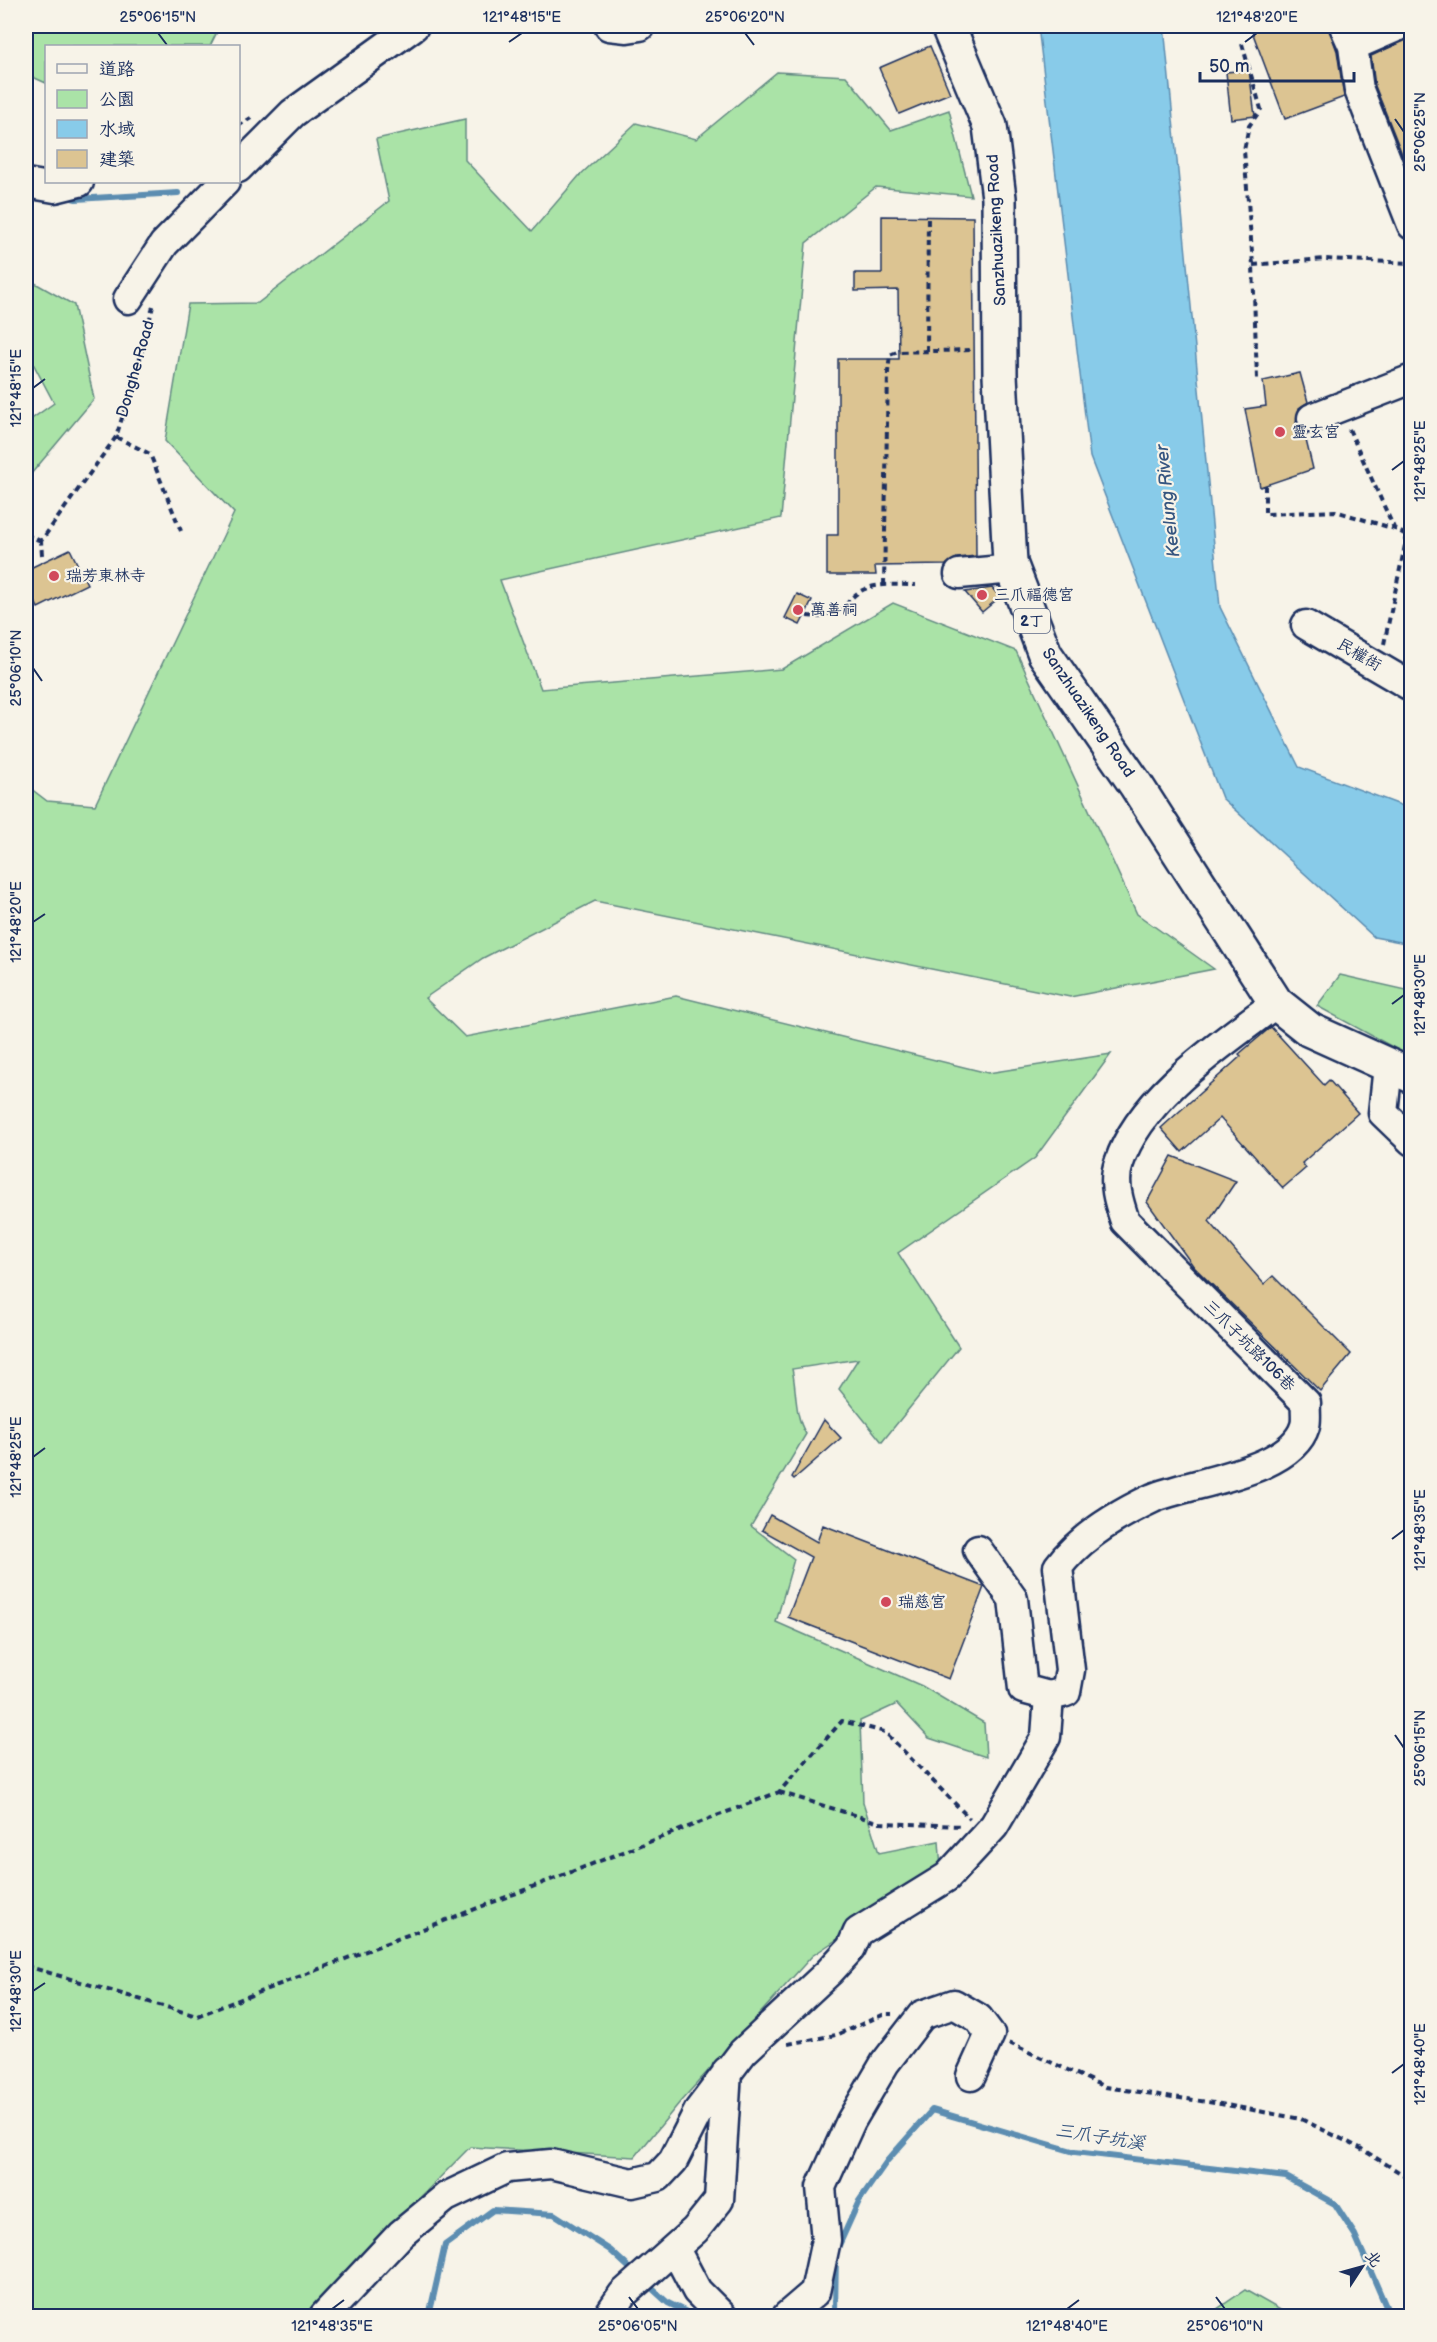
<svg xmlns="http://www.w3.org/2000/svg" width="1437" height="2342" font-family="'Balsamiq Sans','LXGW WenKai TC',sans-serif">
<rect width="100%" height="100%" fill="#f7f3e8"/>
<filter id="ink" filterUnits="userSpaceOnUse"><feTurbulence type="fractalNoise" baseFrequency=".0167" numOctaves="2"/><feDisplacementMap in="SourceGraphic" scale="12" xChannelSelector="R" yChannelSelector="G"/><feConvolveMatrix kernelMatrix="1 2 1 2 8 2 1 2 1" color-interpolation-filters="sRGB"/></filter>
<g filter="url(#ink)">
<path fill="#aae3a7" stroke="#628982" stroke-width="1.5" d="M26 26H220L210 46H46V83L26 74Z
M777 72 846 76 891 130 949 110 971 196 876 187 806 243 781 518 500 580 541 689 782 669 893 603 1016 651 1137 914 1214 969 1070 997 595 901 483 958 425 998 465 1037 676 996 988 1073 1111 1054 1035 1158 898 1253 959 1347 882 1442 839 1389 858 1359 792 1369C797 1391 794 1415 806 1434L751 1526 794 1559 776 1622 922 1686 984 1723 986 1757 929 1738 897 1704 860 1721 863 1802 879 1853 939 1841 941 1870 812 1956 680 2102 635 2157 470 2147 303 2316H26V785L47 801 95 805 234 513 165 441 188 304 258 303 389 201 376 139 465 119V160L532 231 579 176 636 123 696 139Z
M26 278 74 305 94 399 31 474H26V423L54 403 26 350Z
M1340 975 1411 991V1057L1317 1006Z
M1245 2290 1291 2316H1207Z"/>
<path fill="#88cbe9" stroke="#5c8db1" stroke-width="1.5" d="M1038 26H1164L1220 607 1299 767 1411 809V944L1374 937 1222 798 1090 457Z"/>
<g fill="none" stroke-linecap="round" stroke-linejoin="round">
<path stroke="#5c8db1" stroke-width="6" d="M65 196 76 199 178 193
M646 2283 668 2303 695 2316
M429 2316 445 2245 493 2210 554 2214 610 2250 636 2274
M829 2316 835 2313 836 2252 859 2201 887 2161 932 2110 1075 2152 1286 2177 1335 2204 1355 2235 1387 2309 1395 2316"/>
</g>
<path fill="#dcc492" stroke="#1b2f5e" stroke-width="1.5" d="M1250 26H1328L1337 51 1344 97 1285 119Z
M1412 37V179L1375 86 1371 56Z
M930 46 950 93 899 114 879 68Z
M1249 70 1255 116 1231 119 1226 72Z
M882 216 973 217 976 556 957 558 946 565 875 566 876 575H827V535H838V359H899L898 290 855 291V273H882Z
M1300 373 1308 402 1299 408 1296 423 1308 434 1305 436 1313 469 1260 487 1245 409 1266 406 1263 381Z
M70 549 87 584 38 608 26 581V570Z
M992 588 1000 597 982 612 965 592Z
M797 594 812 601 800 625 785 618Z
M1271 1027 1324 1085 1329 1080 1358 1113 1302 1163 1306 1168 1283 1188 1220 1118 1182 1152 1161 1128 1241 1056 1239 1054Z
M1172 1156 1236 1181 1209 1221 1264 1284 1273 1276 1351 1354 1320 1391 1194 1267 1147 1202Z
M824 1420 841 1438 794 1479 792 1477Z
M770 1515 817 1542 823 1525 984 1587 949 1679 788 1617 811 1557 762 1530Z"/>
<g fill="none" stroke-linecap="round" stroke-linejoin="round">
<defs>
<path id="minor" d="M609 26 627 28 640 26
M1344 26 1353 46 1359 90 1412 225
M1353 46 1399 26
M238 168 293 113 414 26
M26 183 55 188 79 182
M128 299 164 244 225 182
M1312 418 1412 379
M959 574 1013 569
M1306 625 1412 687
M1388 1066 1383 1113 1412 1141
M978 1550 1013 1599 1023 1689 1049 1696 1066 1692 1070 1670 1058 1567C1080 1537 1119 1514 1153 1498 1190 1482 1291 1473 1305 1426 1307 1419 1305 1410 1306 1403L1125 1221C1119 1203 1112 1182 1119 1163 1140 1097 1223 1043 1276 1003
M675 2249 697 2291 722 2316
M324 2316 401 2234 446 2197 507 2168 551 2164 632 2183 658 2177 673 2161 699 2110 743 2052 829 1972 851 1948 858 1932 947 1877 994 1826 1046 1737 1049 1696
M608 2316 623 2294 695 2230 719 2200 727 2071
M787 2316 815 2292 826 2240 821 2187 851 2121 885 2063 922 2015 954 2004 978 2018 990 2034 971 2076"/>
<path id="major" d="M948 26 990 126 999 198 1000 375 1010 563 1045 654 1136 785 1276 1003 1310 1030 1412 1076"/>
</defs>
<use href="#minor" stroke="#1b2f5e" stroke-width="33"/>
<use href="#major" stroke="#1b2f5e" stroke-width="38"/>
<path stroke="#1b2f5e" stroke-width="4" stroke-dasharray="6 4.5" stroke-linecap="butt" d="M1242 44 1261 109 1249 126 1244 150 1253 265 1257 379
M238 126 251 118
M1253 265 1324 259 1412 263
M927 351 928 215
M1349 429 1394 528
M116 437 150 454 181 531
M1265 485V514L1335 511 1395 529 1412 538
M26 535 41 541
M42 555 41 541 116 437 136 374 153 306
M884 585 888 372 890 355 897 352 973 350
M807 616 820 617 845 607C861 580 888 585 916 585
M1384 644 1407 536
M779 1792 880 1823 963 1826
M26 1966 197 2016 779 1792 842 1721 885 1732 970 1819
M1009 2043 1105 2087 1221 2104 1301 2119 1360 2148 1412 2180
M788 2044 836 2035 885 2014H892"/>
<use href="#minor" stroke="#f7f3e8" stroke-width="28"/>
<use href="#major" stroke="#f7f3e8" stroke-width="33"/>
</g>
</g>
<path fill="none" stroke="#1b2f5e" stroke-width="2" d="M158 33 167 45M745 33 754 45M509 42 522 33M1245 42 1257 33M1395 119 1404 132M33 388 45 379M1392 470 1404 461M33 668 42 681M33 922 45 914M1392 1004 1404 995M33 1457 45 1448M1392 1539 1404 1530M1395 1735 1404 1748M33 1991 45 1983M1392 2073 1404 2064M629 2297 638 2309M1216 2297 1225 2309M332 2309 344 2300M1067 2309 1079 2300"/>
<g fill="#d1495b" stroke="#f7f3e8" stroke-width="2">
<circle cx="1280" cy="432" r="6"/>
<circle cx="54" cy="576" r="6"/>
<circle cx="982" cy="595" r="6"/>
<circle cx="798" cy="610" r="6"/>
<circle cx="886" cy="1602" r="6"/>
</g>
<g text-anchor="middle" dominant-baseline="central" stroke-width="4.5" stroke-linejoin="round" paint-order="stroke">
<rect fill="#f7f3e8" stroke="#5d6a87" stroke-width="1.5" x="1014" y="609" width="36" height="24" rx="4.5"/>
<g font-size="15" font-weight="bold" fill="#1b2f5e">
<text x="1032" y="621">2丁</text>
</g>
<g font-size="16" fill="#1b2f5e" stroke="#f7f3e8">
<text transform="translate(997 230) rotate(-93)">Sanzhuazikeng Road</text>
<text transform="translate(136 369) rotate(-74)">Donghe Road</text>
<text transform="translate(1359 655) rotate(30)">民權街</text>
<text transform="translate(1088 713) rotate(56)">Sanzhuazikeng Road</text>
<text transform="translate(1249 1346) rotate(45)">三爪子坑路106巷</text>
</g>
<g font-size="16" fill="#1b2f5e" stroke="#f7f3e8" text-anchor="start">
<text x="1292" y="432">靈玄宮</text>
<text x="66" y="576">瑞芳東林寺</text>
<text x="994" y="595">三爪福德宮</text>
<text x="810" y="610">萬善祠</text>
<text x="898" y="1602">瑞慈宮</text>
</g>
<g font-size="18" font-style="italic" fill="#365681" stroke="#f7f3e8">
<text transform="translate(1168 501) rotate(-96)">Keelung River</text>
<text transform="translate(1100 2137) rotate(9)">三爪子坑溪</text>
</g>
</g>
<rect width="1437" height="2342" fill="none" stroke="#f7f3e8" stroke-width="66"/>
<rect x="45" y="45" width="195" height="138" fill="#f7f3e8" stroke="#9fa5b1" stroke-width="1.5"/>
<rect x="57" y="64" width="30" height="9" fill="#f7f3e8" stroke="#9fa5b1" stroke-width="1.5"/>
<text x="99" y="75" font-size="18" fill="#1b2f5e">道路</text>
<rect x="57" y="90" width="30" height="18" fill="#aae3a7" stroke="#9fa5b1" stroke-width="1.5"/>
<text x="99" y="105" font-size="18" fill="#1b2f5e">公園</text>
<rect x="57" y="120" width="30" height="18" fill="#88cbe9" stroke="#9fa5b1" stroke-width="1.5"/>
<text x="99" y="135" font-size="18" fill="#1b2f5e">水域</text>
<rect x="57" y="150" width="30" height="18" fill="#dcc492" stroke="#9fa5b1" stroke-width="1.5"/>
<text x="99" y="165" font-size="18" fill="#1b2f5e">建築</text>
<g transform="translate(1362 2267) rotate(54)" stroke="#f7f3e8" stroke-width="4.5" paint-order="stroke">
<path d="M0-4.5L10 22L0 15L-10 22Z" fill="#1b2f5e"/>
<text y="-9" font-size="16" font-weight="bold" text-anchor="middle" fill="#1b2f5e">北</text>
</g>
<path d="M1200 72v9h154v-9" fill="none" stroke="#1b2f5e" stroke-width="3"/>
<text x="1209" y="72" font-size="18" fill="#1b2f5e" stroke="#f7f3e8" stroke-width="4.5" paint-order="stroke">50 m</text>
<rect x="33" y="33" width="1371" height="2276" fill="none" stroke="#1b2f5e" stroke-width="2"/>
<g font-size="15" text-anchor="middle" fill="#1b2f5e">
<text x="158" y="22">25°06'15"N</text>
<text x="522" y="22">121°48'15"E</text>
<text x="745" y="22">25°06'20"N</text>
<text x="1257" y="22">121°48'20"E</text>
<text transform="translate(1420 132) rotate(-90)" y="5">25°06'25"N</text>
<text transform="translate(16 388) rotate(-90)" y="5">121°48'15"E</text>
<text transform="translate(1420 461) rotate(-90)" y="5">121°48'25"E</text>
<text transform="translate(16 668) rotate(-90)" y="5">25°06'10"N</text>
<text transform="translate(16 922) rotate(-90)" y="5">121°48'20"E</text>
<text transform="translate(1420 995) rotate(-90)" y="5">121°48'30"E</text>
<text transform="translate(16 1457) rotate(-90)" y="5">121°48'25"E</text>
<text transform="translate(1420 1530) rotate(-90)" y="5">121°48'35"E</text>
<text transform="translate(1420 1748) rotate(-90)" y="5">25°06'15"N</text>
<text transform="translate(16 1991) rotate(-90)" y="5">121°48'30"E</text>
<text transform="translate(1420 2064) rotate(-90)" y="5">121°48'40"E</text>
<text x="332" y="2331">121°48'35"E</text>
<text x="638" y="2331">25°06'05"N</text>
<text x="1067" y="2331">121°48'40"E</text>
<text x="1225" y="2331">25°06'10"N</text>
</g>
</svg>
